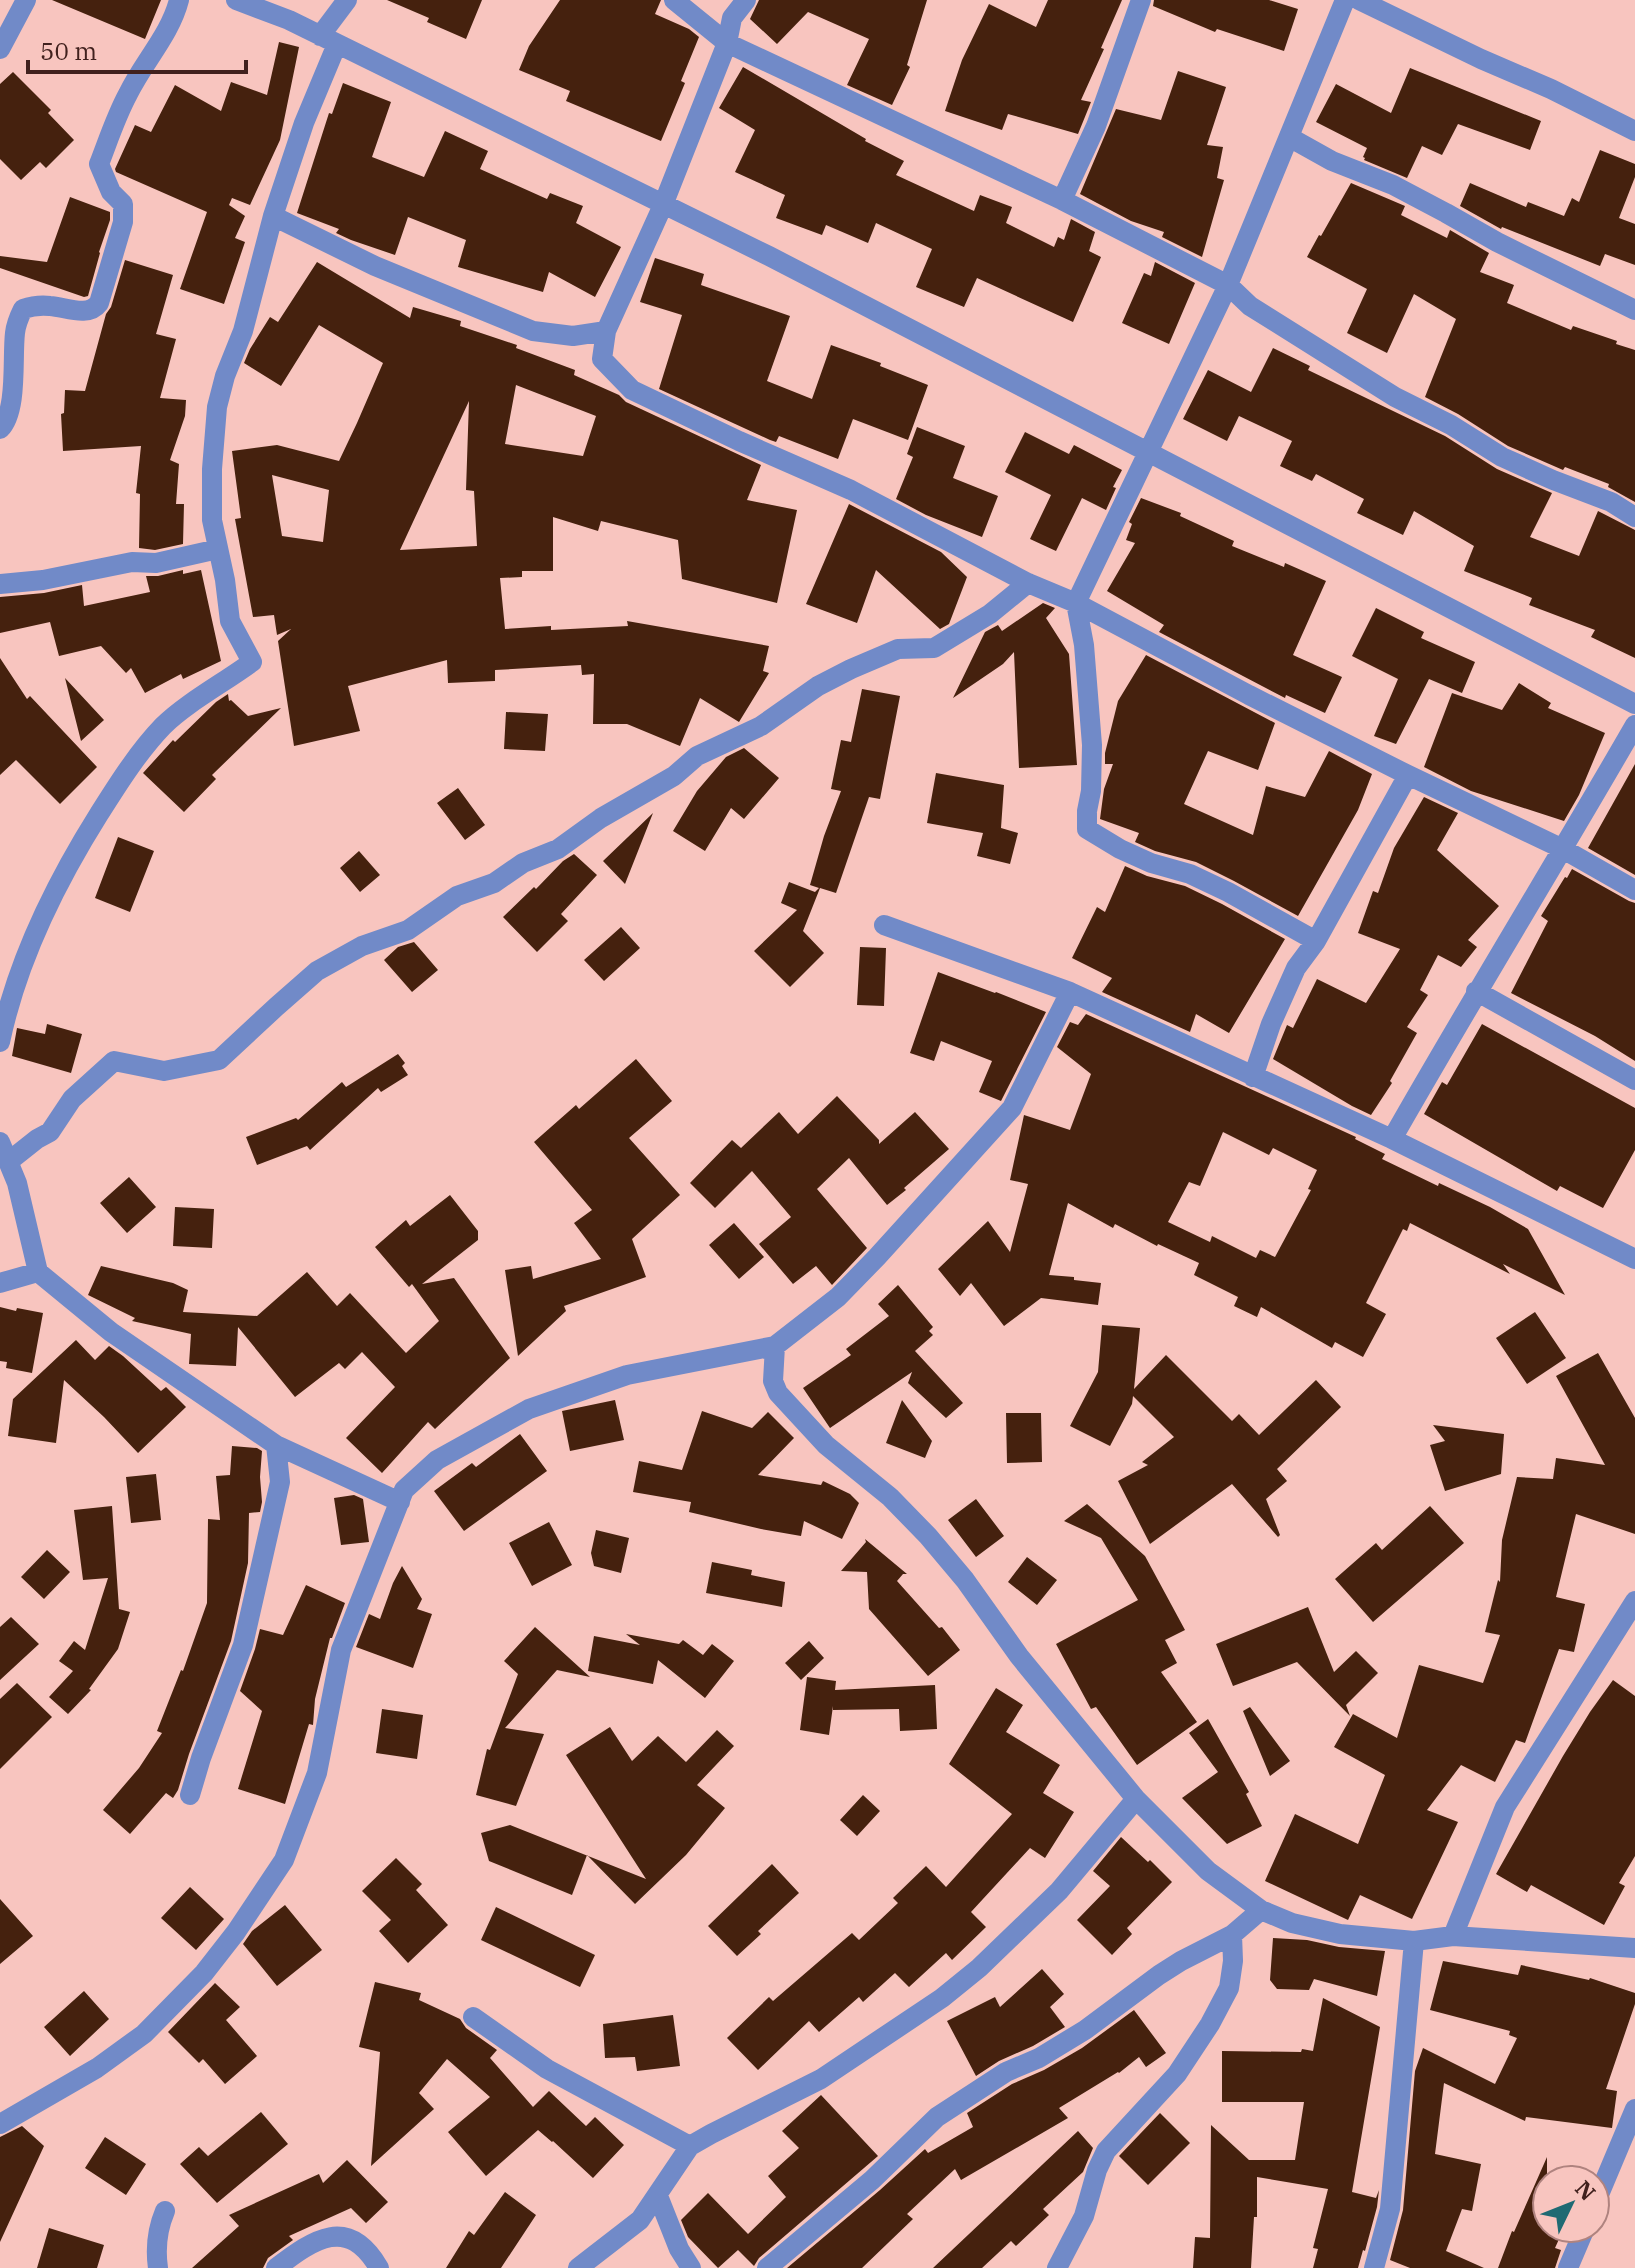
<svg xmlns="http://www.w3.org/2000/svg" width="1635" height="2268" font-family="'IBM Plex Serif',serif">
<rect width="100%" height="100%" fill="#f8c5bf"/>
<path fill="#45210e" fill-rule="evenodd" d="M52 0H161L145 39Z
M387 0H482L466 39 427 22 429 18Z
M560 0H661L655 14 689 29 699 37 681 81 685 83 661 141 566 101 570 91 519 70 529 46Z
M759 0H927L907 65 910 67 892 105 847 85 869 39 808 12 777 44 750 19Z
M1048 0H1122L1101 48 1104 49 1081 100 1091 102 1078 134 1008 114 1002 130 945 111 962 60 989 4 1036 27Z
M1154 0H1269L1298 9 1284 51 1217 29 1215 32 1153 6Z
M279 42 299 47 280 140 250 205 232 198 229 205 245 216 235 238 245 242 224 304 180 289 207 212 116 172 115 169 135 125 151 132 175 85 221 111 231 82 267 95Z
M743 67 866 139 865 141 904 161 896 175 974 211 980 195 1012 207 1006 223 1054 247 1058 237 1064 240 1071 219 1095 232 1089 251 1101 257 1073 322 977 278 964 307 916 287 932 249 876 223 868 243 826 225 822 235 776 218 785 195 735 172 755 130 719 108Z
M1410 68 1541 121 1530 150 1458 124 1442 155 1422 146 1407 178 1364 160 1365 158 1363 157 1367 148 1316 122 1336 84 1391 113Z
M1178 71 1226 87 1207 145 1223 147 1217 178 1224 180 1202 257 1162 237 1164 232 1131 221 1080 194 1116 109 1161 120Z
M13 72 51 110 48 113 74 140 46 168 40 162 21 180 0 159V84Z
M343 83 391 102 372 157 424 177 445 131 488 151 480 169 547 199 550 193 583 206 576 223 621 247 595 297 549 272 543 292 458 267 466 240 408 217 395 255 351 240 336 233 339 229 297 213 329 113 332 114Z
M1600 150 1635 164V177L1619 218 1635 224V265L1605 254 1600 266 1502 227 1501 229 1460 206 1470 183 1526 207 1528 202 1564 216 1572 198 1579 202Z
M1351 183 1405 206 1401 215 1447 238 1450 230 1489 253 1480 272 1514 285 1507 303 1571 330 1573 326 1617 341 1616 344 1635 350V502L1608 487 1609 484 1565 467 1563 470 1508 446 1458 414 1425 397 1456 319 1414 294 1387 353 1347 333 1367 289 1307 257 1319 235 1321 236Z
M70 197 110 212V220L99 252 100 253 88 296 84 297 0 268V256L47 262Z
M655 258 704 274 701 285 790 316 767 381 812 399 831 345 881 363 880 366 928 385 908 440 853 419 838 459 779 436 776 442 770 440 659 389 682 315 640 302Z
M125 260 173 275 156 334 176 339 160 398 186 400 185 416 170 460 179 464 176 504H184L183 544 155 550 139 548 140 494 136 493 141 446 63 451 61 414 64 413 65 390 85 391 106 314 111 307Z
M317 262 410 318 413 307 461 321 460 326 517 345 516 348 575 370 574 375 619 395 626 402 761 465 747 500 797 510 777 603 682 579 678 540 601 521 598 531 553 517V571H522V577L500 578 505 629 551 626V630L628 626 627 621 769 646 763 671 769 673 739 722 700 698 680 746 627 724H593L594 674 582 675 581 665 495 670V681L448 683 447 660 348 686 360 731 294 746 278 641 291 629 277 635 274 615 253 617 235 519 241 518 232 451 277 445 339 461 357 423 383 363 319 325 281 386 244 363 250 349 270 317 278 322ZM516 385 596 416 583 456 505 444ZM469 401 466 490 474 491 477 546 400 550ZM272 475 329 490 323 542 282 536Z
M1155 262 1195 283 1169 344 1122 323 1144 273 1151 276Z
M1273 348 1310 366 1308 370 1445 436 1497 469 1552 493 1530 537 1579 556 1598 511 1635 530V658L1591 637 1595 630 1529 605 1532 598 1464 571 1474 546 1414 511 1403 535 1357 513 1364 499 1316 474 1312 481 1280 466 1292 441 1239 416 1227 441 1183 419 1208 370 1251 392Z
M917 427 965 446 953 478 998 496 982 537 926 515 896 499 913 457 907 454Z
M1025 432 1069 454 1074 445 1122 470 1113 487 1116 488 1106 510 1082 498 1056 551 1030 539 1051 495 1005 472Z
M1141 498 1181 513 1180 516 1234 541 1232 546 1284 567 1285 563 1326 581 1293 655 1342 677 1325 713 1286 695 1285 698 1159 632 1164 625 1107 591 1135 543 1126 540 1132 524 1129 522Z
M849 504 941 552 967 577 949 624 940 629 876 570 857 623 806 604Z
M183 570V574L201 570 221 661 183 679 181 674 145 693 131 668 126 673 101 646 59 656 50 622 0 633V597L44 593 82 585 84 606 150 592 146 576H158Z
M1043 603 1055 608 1046 618 1069 654 1077 765 1019 768 1014 652 1003 664 953 698 985 632 998 625 1002 631Z
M1376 608 1424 632 1421 638 1475 662 1462 693 1429 679 1396 744 1374 736 1398 679 1352 656Z
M1146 655 1275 723 1258 770 1208 751 1184 804 1253 835 1266 786 1305 797 1329 751 1372 774 1358 810 1298 916 1234 881 1196 862 1155 851 1135 842 1139 833 1100 819 1104 789 1113 764H1105V753L1118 701Z
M0 658 27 699 30 696 97 767 60 804 16 760 0 775Z
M65 678 104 720 81 741Z
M1519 683 1551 703 1548 708 1605 733 1579 795 1564 821 1471 791 1424 767 1452 693 1502 710Z
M862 689 900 696 880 799 869 797 836 893 820 888 803 931 824 953 790 987 754 951 797 910 781 903 789 882 815 892 819 888 810 885 824 836 841 791 831 789 841 740 851 742Z
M228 694 229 701 231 700 248 716 281 708 212 775 216 779 184 812 143 773 173 740 175 742 216 702Z
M506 712 548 714 545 751 504 749Z
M744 748 779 778 744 819 731 808 705 851 673 831 697 791 726 757Z
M1635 764V875L1588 848Z
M936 773 1004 785 1001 828 1018 833 1010 864 977 856 983 833 927 823Z
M458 788 485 825 465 840 437 803Z
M1424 797 1458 813 1437 850 1499 906 1468 940 1477 947 1461 967 1438 955 1420 990 1428 995 1407 1027 1417 1033 1390 1081 1392 1083 1371 1115 1352 1106 1273 1059 1287 1025 1293 1028 1317 979 1366 1003 1400 949 1358 933 1373 891 1378 893 1394 848Z
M653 813 625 884 603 861Z
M118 837 154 851 130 912 95 898Z
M359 851 380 875 360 892 340 868Z
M574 854 597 875 561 914 568 921 537 952 503 917 534 887 536 889 563 861Z
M1125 866 1147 876 1185 886 1222 904 1285 939 1229 1033 1196 1014 1190 1032 1102 992 1112 978 1072 958 1097 907 1105 912Z
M1572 869 1629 901 1635 903V1061L1595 1036 1511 993 1548 921 1541 916 1565 877 1567 878Z
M621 927 640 948 604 981 584 960Z
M414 942 438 970 412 992 384 960 398 947Z
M860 947 886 948 884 1006 857 1005Z
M938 972 995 993 996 992 1046 1012 1001 1101 979 1092 992 1061 941 1041 934 1061 910 1053Z
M1086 1014 1356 1137 1355 1139 1385 1154 1382 1159 1438 1186 1439 1183 1490 1207 1528 1229 1565 1295 1503 1264 1510 1274 1410 1223 1407 1231 1403 1229 1366 1303 1386 1314 1363 1357 1335 1342 1332 1348 1261 1307 1257 1317 1234 1306 1238 1297 1194 1275 1199 1263 1158 1244 1157 1246 1115 1224 1113 1228 1068 1203 1049 1275 1074 1277V1280L1101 1283 1098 1305 1041 1298 1004 1326 971 1283 960 1296 938 1269 988 1221 1010 1252 1028 1184 1010 1180 1024 1115 1070 1130 1091 1074 1057 1047 1070 1022 1078 1025ZM1223 1132 1269 1155 1273 1148 1317 1170 1308 1189 1311 1190 1275 1257 1260 1250 1256 1258 1212 1236 1210 1242 1168 1222 1189 1182 1200 1186Z
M47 1024 82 1034 71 1073 12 1056 17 1028 45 1034Z
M1482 1024 1635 1108V1150L1603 1208 1560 1186 1557 1191 1424 1114 1442 1082 1447 1085Z
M398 1054 405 1063 402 1066 408 1075 381 1092 378 1088 310 1150 307 1146 257 1165 246 1137 296 1118 298 1120 342 1082 346 1087Z
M636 1059 672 1101 629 1138 680 1195 632 1239 646 1277 564 1306 566 1311 518 1356 505 1270 531 1266 533 1279 601 1259 574 1223 592 1210 534 1142 576 1105 579 1109Z
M837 1096 879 1140V1144L915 1112 949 1149 904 1188 906 1190 887 1205 849 1158 817 1189 867 1248 832 1285 816 1266 793 1284 759 1244 791 1217 752 1171 715 1208 690 1183 732 1140 741 1148 779 1112 798 1134Z
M129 1177 156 1207 127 1233 100 1203Z
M450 1195 478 1231V1240L422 1284 454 1278 510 1358 435 1429 428 1422 382 1473 346 1438 395 1387 362 1352 345 1369 339 1363 295 1397 238 1327 236 1366 189 1364 191 1334 132 1321 135 1318 88 1295 101 1266 173 1283 188 1290 183 1312 257 1316 307 1272 337 1306 350 1293 406 1353 439 1321 412 1284 409 1287 375 1247 406 1220 410 1226Z
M175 1207 214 1209 212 1248 173 1246Z
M734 1223 764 1257 739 1279 709 1245Z
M898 1285 933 1327 929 1331 933 1335 915 1351 963 1403 946 1418 908 1383 912 1372 830 1428 803 1388 851 1355 846 1349 889 1316 878 1304Z
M0 1307 16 1311 17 1308 43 1313 32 1373 6 1368 7 1362 0 1361Z
M1535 1312 1566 1358 1527 1384 1496 1338Z
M1102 1325 1140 1328 1134 1389 1166 1355 1232 1421 1239 1414 1259 1435 1316 1380 1341 1407 1277 1469 1287 1481 1266 1499 1280 1535 1278 1537 1232 1484 1150 1544 1118 1481 1148 1465 1142 1462 1174 1437 1133 1396 1132 1404 1110 1446 1070 1426 1098 1372Z
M76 1340 95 1360 109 1346 123 1356 161 1391 166 1387 186 1407 138 1453 104 1417 64 1380 56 1443 8 1436 13 1399Z
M1598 1353 1635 1418V1534L1576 1514 1556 1597 1585 1604 1574 1652 1559 1649 1525 1743 1516 1740 1495 1782 1461 1765 1427 1810 1458 1822 1412 1919 1360 1895 1348 1920 1265 1881 1295 1814 1358 1844 1385 1775 1334 1747 1353 1714 1397 1738 1419 1665 1483 1683 1500 1635 1485 1632 1498 1580 1500 1582 1502 1540 1517 1477 1553 1479 1556 1458 1605 1465 1556 1376Z
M615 1400 624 1440 570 1451 562 1411Z
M902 1400 932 1441 925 1458 886 1443Z
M702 1411 752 1428 768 1412 794 1438 758 1475 821 1485 823 1481 850 1494 859 1503 842 1539 804 1521 801 1536 761 1529 689 1512 691 1502 633 1492 639 1461 682 1470Z
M1006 1413H1041L1042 1462 1007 1463Z
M1433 1425 1504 1434 1501 1474 1445 1491 1430 1445 1445 1441Z
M520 1434 547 1471 464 1531 434 1491 472 1463 476 1467Z
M232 1446 257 1448 262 1451 260 1477 262 1502 260 1512 249 1513 248 1563 231 1641 189 1754 178 1790 173 1798 166 1793 130 1834 103 1810 139 1768 162 1733 157 1731 181 1670 183 1671 207 1603 208 1519 220 1520 216 1476 230 1475Z
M156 1474 161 1520 131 1523 126 1477Z
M354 1495 363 1499 369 1542 341 1545 334 1498Z
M976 1499 1004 1536 976 1557 948 1520Z
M1087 1504 1145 1556 1185 1630 1165 1640 1177 1663 1161 1672 1197 1722 1137 1765 1096 1707 1091 1709 1056 1644 1138 1600 1101 1538 1064 1521Z
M112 1506 119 1609 130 1612 118 1649 89 1689 91 1690 68 1714 49 1697 73 1671 59 1661 74 1641 85 1650 108 1578 83 1580 74 1510Z
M1430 1506 1464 1543 1373 1622 1335 1579 1376 1543 1382 1550Z
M549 1522 572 1565 532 1586 509 1543Z
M596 1530 629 1538 621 1573 594 1566 591 1553Z
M865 1539 907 1574H903L897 1581 939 1628 942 1627 960 1650 928 1676 869 1609 867 1572 841 1571 866 1542Z
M47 1550 70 1572 44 1599 21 1577Z
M1027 1557 1057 1580 1037 1605 1008 1582Z
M712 1562 752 1570 751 1575 785 1582 782 1607 706 1593Z
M402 1566 422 1599 417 1609 432 1614 413 1668 356 1647 369 1614 380 1619 393 1583Z
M306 1585 345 1603 332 1638H330L315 1699 313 1725 309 1724 285 1804 238 1789 262 1711 240 1691 255 1649 260 1629 283 1635Z
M1308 1607 1334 1672 1356 1651 1378 1673 1346 1705 1350 1716 1297 1662 1233 1686 1216 1644Z
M11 1617 39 1644 0 1680V1627Z
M535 1627 590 1677 557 1670 505 1728 544 1734 516 1806 476 1795 487 1749 490 1750 518 1674 504 1661Z
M626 1634 679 1644 683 1640 703 1655 712 1644 734 1661 705 1698 658 1660 653 1684 588 1671 594 1636 640 1645Z
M809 1641 824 1658 801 1680 785 1663Z
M807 1677 836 1681 835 1690 935 1685 937 1729 900 1731 899 1709 833 1710V1706L829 1735 800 1730Z
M1613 1680 1635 1696V1856L1619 1883 1625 1886 1604 1925 1531 1885 1527 1892 1496 1874 1563 1756 1590 1712Z
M17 1683 52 1717 0 1769V1699Z
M996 1688 1023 1705 1006 1732 1060 1765 1043 1793 1074 1812 1045 1858 1030 1848 971 1912 986 1927 952 1960 946 1953 909 1987 895 1973 863 2002 859 1997 819 2032 809 2021 758 2070 727 2038 769 1997 773 2001 852 1933 859 1940 898 1903 893 1898 926 1866 946 1887 1012 1814 949 1764Z
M1250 1707 1290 1761 1270 1776 1243 1711Z
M382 1709 423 1715 417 1759 376 1753Z
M1208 1719 1249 1792 1246 1794 1262 1826 1227 1844 1182 1798 1218 1772 1189 1733Z
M610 1727 632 1761 658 1736 686 1762 717 1730 734 1746 697 1785 725 1808 686 1855 635 1904 587 1855 572 1895 489 1861 481 1833 510 1825 646 1879 566 1755Z
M863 1795 880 1811 857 1836 840 1820Z
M1121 1837 1148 1862 1150 1860 1172 1882 1127 1928 1132 1934 1112 1955 1077 1920 1110 1886 1093 1871Z
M396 1858 422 1884 416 1890 448 1925 408 1963 379 1931 391 1920 362 1891Z
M772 1864 799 1893 758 1931 761 1934 737 1956 708 1926Z
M190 1887 224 1919 196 1950 161 1918Z
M0 1899 33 1936 0 1964Z
M285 1905 322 1950 277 1986 243 1944 252 1931Z
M496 1907 595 1955 580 1987 481 1940Z
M1273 1938 1307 1940 1339 1947 1385 1951 1377 1996 1314 1979 1309 1990 1277 1989 1270 1980Z
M1443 1961 1518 1975 1521 1965 1589 1980 1590 1978 1635 1993V2004L1606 2089 1617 2091 1612 2128 1526 2117 1525 2121 1444 2083 1435 2154 1481 2164 1472 2211 1462 2209 1446 2251 1484 2268H1410L1390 2260 1403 2210 1415 2071 1423 2048 1495 2084 1517 2038 1509 2035 1510 2031 1430 2010Z
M1042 1969 1064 1994 1050 2007 1065 2027 1033 2046 999 2061 976 2076 947 2021 995 1997 1000 2007Z
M375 1982 421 1993 419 2000 460 2019 466 2028 497 2050 490 2058 533 2107 549 2091 586 2126 595 2117 624 2145 593 2178 553 2141 552 2142 538 2130 486 2176 448 2132 490 2097 447 2059 419 2093 434 2109 371 2166 380 2052 359 2047Z
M215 1983 240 2007 226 2020 257 2056 225 2084 203 2059 199 2063 168 2032Z
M84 1991 109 2019 70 2056 44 2027Z
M1323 1998 1380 2027 1352 2192 1376 2198 1379 2190 1377 2207 1365 2251 1363 2250 1358 2268H1313L1318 2249 1313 2248 1328 2189 1257 2177V2217H1254L1251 2268H1193L1195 2237 1210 2238 1211 2125 1249 2160H1295L1304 2102H1222V2051L1301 2052 1302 2049 1313 2051Z
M1134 2010 1166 2053 1146 2067 1139 2057 1119 2073 1118 2072 1059 2108 1068 2118 961 2180 955 2169 907 2214 913 2219 862 2268H787L880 2190 925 2149 928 2153 973 2127 967 2113 1012 2084 1044 2070 1082 2048Z
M673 2015 680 2066 637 2071 635 2057 605 2058 603 2024Z
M821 2095 878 2156 759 2258 754 2266 738 2250 718 2268 688 2237 681 2220 708 2193 748 2234 786 2197 768 2176 799 2148 782 2131Z
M261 2112 288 2144 217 2203 180 2164 199 2147 208 2156Z
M1160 2113 1190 2143 1148 2185 1119 2156Z
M22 2126 44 2146 0 2242V2137Z
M1078 2131 1093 2148 1083 2172 1043 2209 1049 2215 1016 2246 1011 2241 982 2268H933Z
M105 2137 146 2164 126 2195 85 2168Z
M1547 2157V2228H1564L1555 2248 1561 2250 1555 2268H1498L1512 2231 1514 2232Z
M347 2160 388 2202 366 2223 351 2208 289 2236 293 2240 268 2258 263 2268H192L239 2226 229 2215 319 2174 323 2183Z
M505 2192 536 2215 501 2268H446L469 2231 474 2235Z
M49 2228 104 2245 97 2268H37Z"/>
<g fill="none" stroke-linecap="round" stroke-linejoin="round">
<path stroke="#718ac8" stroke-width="20" d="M236 0 289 20 769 256 1635 704
M674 0 727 43 732 18 746 0
M1345 0 1228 285 1076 603 1249 695 1408 775 1563 849 1635 890
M1359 0 1481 59 1551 89 1635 131
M320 36 347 0
M0 49 26 0
M1289 137 1332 161 1393 185 1446 213 1497 242 1635 310
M1062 200 1096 126 1141 0
M273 216 375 266 533 331 573 336 606 331
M0 429C18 411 12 358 15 333 16 324 19 317 23 309 32 306 41 305 50 306 66 307 88 318 99 303L123 222V204L111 192 99 164C108 141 116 116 128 94 144 61 170 35 179 0
M0 584 43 580 132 562 156 563 218 549
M884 925 1070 992 1392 1139 1635 1259
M1316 941 1228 892 1190 874 1151 863 1120 849 1087 829V811L1091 791 1092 745 1084 645 1076 603 1028 583 851 490 739 441 632 390 602 359 606 331 663 205 727 43 1062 200 1228 285 1250 306 1395 397 1451 425 1502 457 1553 480 1611 502 1635 517
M1476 991 1635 1080
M0 1042C17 961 55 884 99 814 118 784 138 752 163 726 186 703 225 682 252 662L230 621 225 580 212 520V469L217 407 225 376 243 331 273 216 304 123 337 44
M1253 1077 1271 1024 1296 968 1316 941 1408 775
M1392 1139C1471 1000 1555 864 1635 725
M0 1142 17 1183 38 1272 111 1332 276 1445 400 1502
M8 1162 37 1139 50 1132 72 1099 114 1061 164 1071 219 1060 276 1007 317 971 362 946 408 930 457 896 494 883 523 863 558 849 601 818 674 776 697 756 761 726 818 686 851 669 898 649 934 648 990 614 1028 583
M0 1283 38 1272
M775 1346 773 1381 778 1393 826 1445 890 1497 928 1536 965 1580 1019 1656 1136 1799 1208 1871 1261 1910 1292 1923 1340 1934 1414 1941 1453 1936 1635 1948
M190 1795 201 1758 243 1645 280 1482 276 1445
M1453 1936 1505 1807 1635 1601
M473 2017 547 2069 690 2146
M0 2124 97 2068 144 2034 204 1973 236 1932 284 1860 317 1773 341 1650 404 1490 437 1460 529 1409 627 1375 775 1346 838 1297 877 1257 1012 1108 1070 992
M658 2196 679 2249 691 2268
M1595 2204 1635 2109
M158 2268C155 2247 157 2230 165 2211
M276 2268C314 2239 348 2215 379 2268
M578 2268 640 2220 690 2146 711 2134 821 2079 942 1998 979 1968 1059 1891 1136 1799
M767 2268 872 2180 937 2117 1006 2072 1039 2058 1085 2030 1159 1975 1181 1961 1232 1935 1261 1910
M1057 2268 1084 2216 1097 2170 1106 2151 1177 2074 1210 2024 1229 1988 1233 1961 1232 1935
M1374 2268 1390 2209 1414 1941
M1568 2268 1585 2228"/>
</g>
<g transform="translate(1571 2204) rotate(47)"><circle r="38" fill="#f8c5bf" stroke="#af837f" stroke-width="2"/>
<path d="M0-6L14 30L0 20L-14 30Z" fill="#1f6a73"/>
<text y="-12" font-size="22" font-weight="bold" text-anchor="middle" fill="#41211e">N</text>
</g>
<path d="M28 60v12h218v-12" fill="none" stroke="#41211e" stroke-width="4"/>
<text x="40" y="60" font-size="24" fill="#41211e" stroke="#f8c5bf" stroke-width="6" paint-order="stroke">50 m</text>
</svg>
